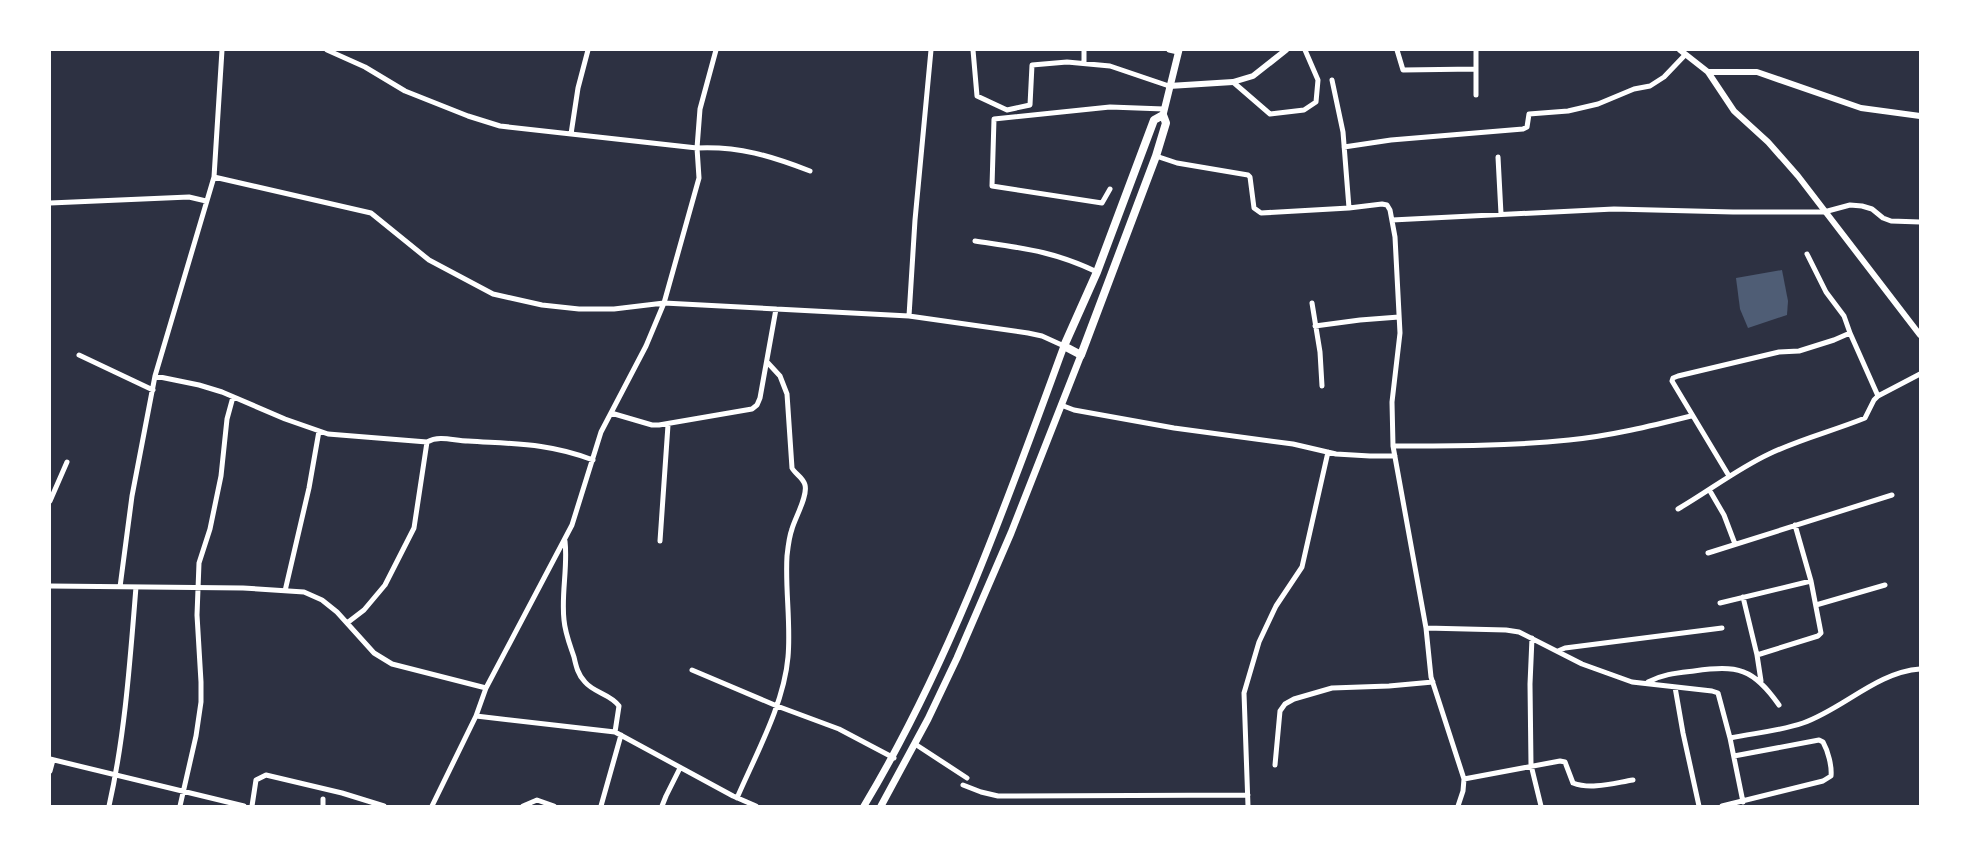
<svg xmlns="http://www.w3.org/2000/svg" width="1970" height="856" font-family="Roboto,sans-serif">
<rect width="100%" height="100%" fill="#2d3142"/>
<path fill="#4f5d75" d="M1782 270 1788 301 1787 315 1748 328 1740 309 1736 278Z"/>
<g fill="none" stroke-linecap="round" stroke-linejoin="round">
<path stroke="#fff" stroke-width="5" d="M327 50 365 67 405 91 468 116 500 126 697 148C739 146 771 156 810 171
M973 50 977 96 1007 110 1030 105 1032 65 1067 62 1110 66 1169 86
M1169 50 1178 52
M1397 50 1403 70 1476 69
M1476 50V95
M1084 63V50
M1332 80 1343 132 1349 208
M1233 82 1270 114 1304 110 1316 102 1318 80 1305 50
M571 134 578 88 588 50
M1344 147 1391 140 1523 129 1527 127 1529 114 1568 111 1598 104 1634 89 1650 86 1664 77 1685 55
M1156 156 1177 163 1248 175 1250 177 1254 208 1261 213 1349 208 1382 204 1387 205 1390 210 1395 237 1400 333 1392 402 1393 446 1426 628 1431 677 1464 779 1463 791 1458 806
M1498 157 1501 214
M214 177 371 213 429 260 493 294 542 305 579 309H614L664 303 909 316 1028 333 1042 336 1064 346
M1110 189 1102 203 992 186 994 119 1110 107 1164 109
M50 203 189 197 206 201
M1392 220 1614 209 1733 212H1824L1850 205 1862 206 1872 209 1883 218 1891 221 1920 222
M975 241C1021 248 1054 251 1097 272
M1312 303 1320 352 1322 386
M909 316 915 220 931 50
M1315 326 1360 320 1399 317
M1850 333 1878 396
M79 355 153 390
M155 376 199 385 222 392 285 419 328 434 427 442C440 435 454 441 468 441 514 444 549 443 593 460
M1061 405 1074 410 1174 428 1293 444 1336 454 1370 456H1395
M611 413 652 425H659L752 409 757 405 760 398 776 309
M1393 446C1452 446 1510 446 1569 440 1610 436 1651 426 1691 416
M1729 476 1672 381 1673 378 1678 376 1779 352 1799 351 1834 340 1850 333 1844 316 1826 292 1807 254
M1710 491 1724 515 1735 544
M50 501 67 462
M1678 509C1709 491 1737 469 1769 454 1800 439 1833 431 1865 418L1874 400 1878 396 1920 374
M565 541C568 567 561 594 564 620 565 633 570 645 574 657 576 666 578 675 585 682 594 693 611 694 619 706L615 732
M660 541 668 425
M1708 553 1892 495
M50 586 243 588 304 592 322 600 337 612 374 653 392 664 486 688
M120 587 132 496 155 376 214 177 222 50
M285 591 309 488 319 431
M1743 597 1757 655 1761 681
M1720 603 1811 581
M1816 605 1885 585
M347 623 364 610 385 585 414 528 427 442
M1426 628 1506 630 1519 632 1582 664 1632 682 1712 691 1718 693 1730 738 1743 802
M1532 638 1530 684 1531 765 1541 806
M1558 651 1565 648 1722 628
M1757 655 1818 636 1821 633 1811 581 1795 525
M692 670 777 706 839 729 894 758
M1648 682C1663 674 1677 673 1694 671 1738 665 1753 668 1779 705
M1675 687 1683 733 1699 806
M476 716 615 732 733 796 756 806
M1730 738C1754 733 1780 731 1803 723 1843 709 1877 672 1920 669
M915 744 967 778
M50 759 244 806
M1275 765 1280 711 1285 704 1294 699 1332 688 1389 686 1433 682
M50 771 53 760
M1464 779 1560 761 1565 762 1573 783C1591 790 1614 783 1633 780
M963 785 981 792 998 796 1248 795
M737 798C756 754 784 704 788 657 791 624 785 589 787 556 788 547 789 537 792 529 795 518 808 496 805 485 803 477 795 474 792 468L787 394 780 376 768 363
M109 806C125 735 130 661 136 587
M180 806 196 736 201 702V682L197 615 199 563 210 529 221 476 227 419 233 397
M252 806 256 780 266 775 342 793 384 806
M323 806V799
M432 806 476 716 486 688 572 525 601 432 646 346 664 303 699 178 697 148 700 109 716 50
M523 806 537 800 554 806
M601 806 621 735
M662 806 666 796 680 768
M1248 806 1244 693 1259 642 1276 606 1302 567 1328 452
M1722 806 1823 781 1831 776C1832 766 1828 751 1823 742L1819 740 1734 756"/>
<path stroke="#fff" stroke-width="6" d="M1680 50 1708 72 1734 111 1768 142 1798 176 1920 335
M1708 72H1757L1861 108 1920 116
M1169 86 1233 82 1253 76 1286 50"/>
<path stroke="#fff" stroke-width="7" d="M1163 115 1179 50
M864 806C951 661 1006 504 1064 346
M881 806 928 719 957 658 1011 533 1081 355"/>
<path stroke="#fff" stroke-width="8" d="M1163 115 1166 123 1156 156 1081 355 1064 346 1097 272 1154 120Z"/>
</g>
<rect width="1970" height="856" fill="none" stroke="#ffffff" stroke-width="102"/>
</svg>
